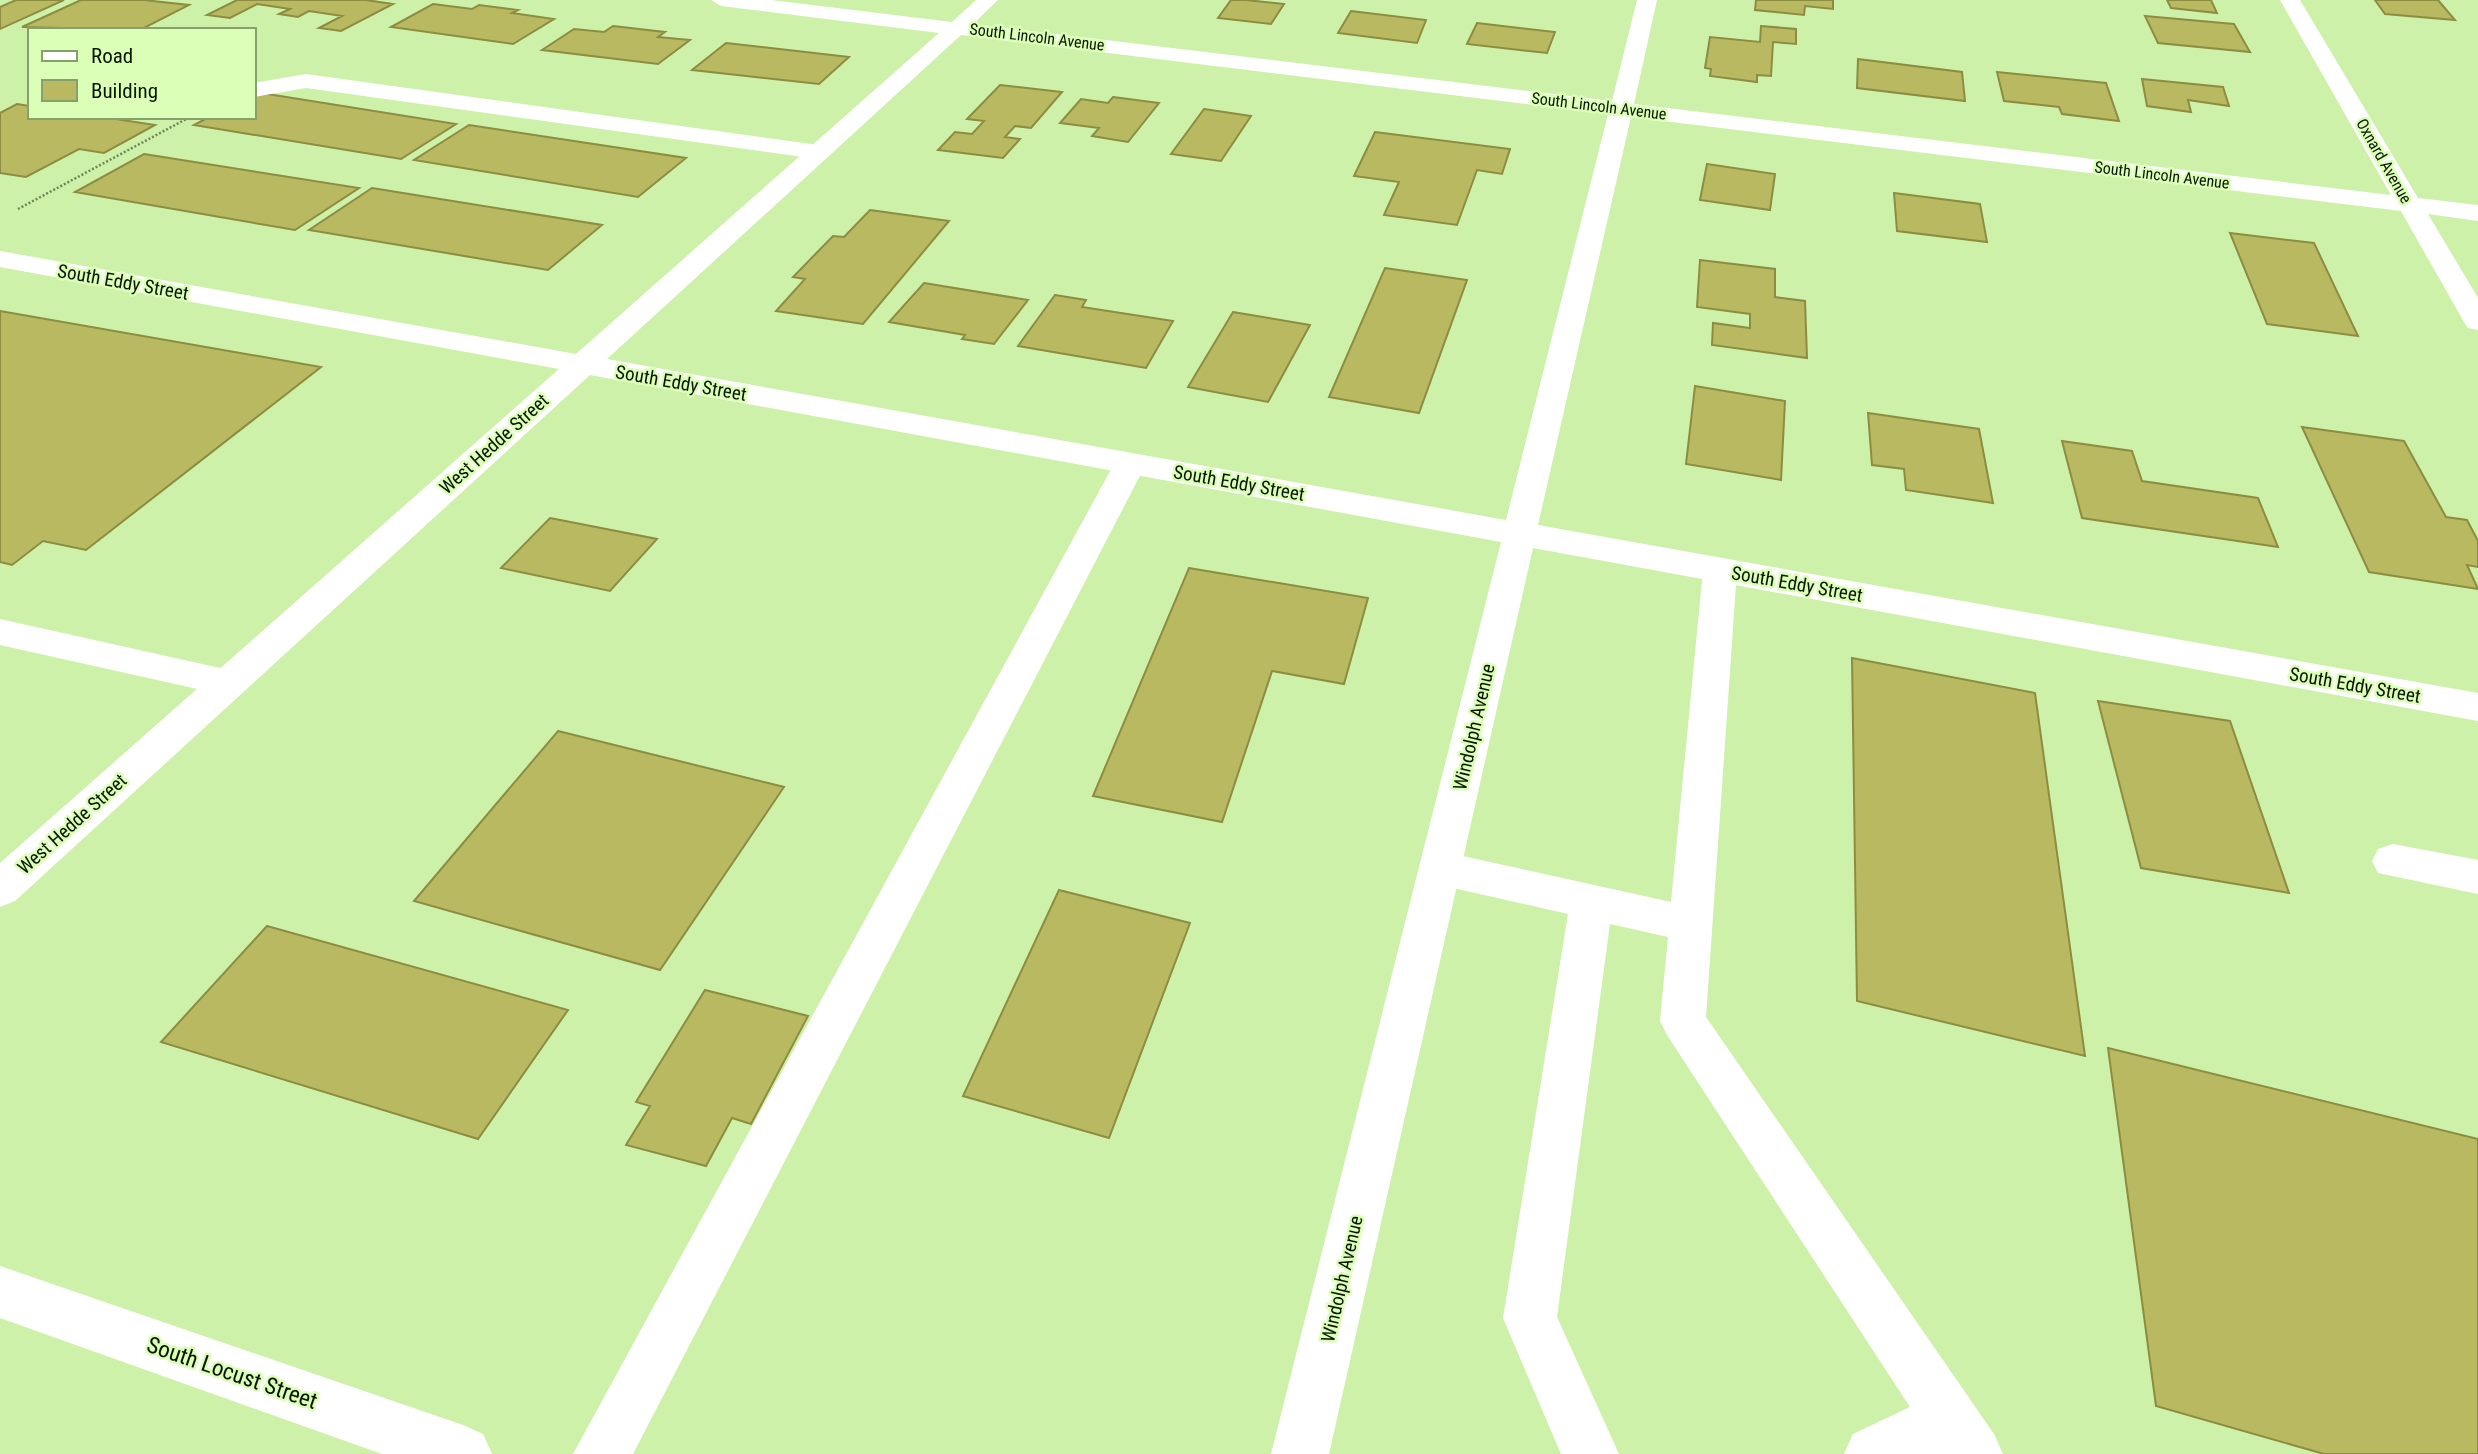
<svg xmlns="http://www.w3.org/2000/svg" width="2478" height="1454" font-family="'Roboto Condensed',sans-serif">
<rect width="100%" height="100%" fill="#cef1aa"/>
<path fill="#b8b960" stroke="#8c8d41" stroke-width="2" d="M16 0H64L0 29V7Z
M81 0H144L189 5 140 30 22 27Z
M237 0H366L393 4 341 31 319 28 342 16 309 11 298 17 279 14 290 9 257 4 230 18 207 15Z
M1231 0H1246L1284 4 1271 24 1218 18Z
M1756 0H1833V9L1805 6 1804 15 1755 10Z
M2167 0H2211L2217 13 2171 8Z
M2375 0H2438L2455 20 2385 14Z
M433 4 472 9 479 5 518 10 512 13 554 19 513 44 391 27Z
M1351 11 1426 20 1417 43 1338 33Z
M2145 16 2234 24 2250 52 2158 43Z
M1477 23 1555 32 1547 53 1467 44Z
M613 26 665 32 658 37 690 40 658 64 542 50 574 29 604 32Z
M1761 26 1796 29V44L1773 42 1771 76 1757 75V82L1710 76 1711 69 1705 68 1710 37 1760 42Z
M726 43 849 57 819 84 692 70Z
M1858 59 1962 72 1965 101 1857 88Z
M1997 72 2106 83 2119 121 2062 114 2059 107 2004 101Z
M2142 79 2223 87 2229 106 2188 100 2191 112 2147 106Z
M1000 85 1062 92 1031 128 1015 126 1005 137 1020 139 1003 158 938 150 955 132 972 134 984 121 967 119Z
M255 92 456 124 401 159 194 125 209 117H254Z
M1113 97 1159 103 1128 142 1092 136 1099 128 1060 123 1081 99 1108 103Z
M17 104 30 106V117H103L155 125 104 153 79 149 26 177 0 173V113Z
M1204 109 1251 116 1221 161 1171 154Z
M469 125 686 158 638 197 414 160Z
M1375 132 1510 149 1502 174 1477 170 1457 225 1384 215 1399 182 1354 176Z
M144 154 359 188 295 230 75 192Z
M1707 164 1775 174 1770 210 1700 200Z
M372 188 602 225 548 270 309 230Z
M1894 193 1980 204 1987 242 1897 231Z
M870 210 949 221 863 324 776 311 805 279 793 277 833 236 844 237Z
M2230 233 2314 243 2358 336 2267 324Z
M1700 260 1775 269V297L1805 301 1807 358 1712 345 1713 323 1750 328V314L1697 307Z
M1385 268 1467 280 1419 413 1329 397Z
M924 283 1028 300 994 344 962 339 965 335 889 322Z
M1055 295 1086 300 1082 307 1173 321 1146 368 1018 346Z
M0 311 321 367 86 550 43 541 12 565 0 562Z
M1233 312 1310 325 1268 402 1188 387Z
M1695 386 1785 401 1781 480 1686 464Z
M1868 413 1979 429 1993 503 1906 490 1904 469 1872 465Z
M2302 427 2404 441 2446 517 2467 520 2478 541V567L2467 565 2478 589 2369 572Z
M2062 441 2132 451 2142 481 2258 498 2278 547 2082 518Z
M550 518 657 539 610 591 501 568Z
M1189 568 1368 598 1344 684 1272 671 1222 822 1093 796Z
M1852 658 2035 693 2085 1056 1857 1001Z
M2098 701 2230 721 2289 893 2141 868Z
M558 731 784 787 660 970 414 901Z
M1059 890 1190 923 1109 1138 963 1096Z
M267 926 568 1010 478 1139 161 1042Z
M705 990 808 1016 751 1124 732 1118 706 1166 626 1145 650 1106 636 1102Z
M2108 1048 2478 1139V1454H2324L2156 1406Z"/>
<g fill="none" stroke-linecap="round" stroke-linejoin="round">
<path stroke="#6e8556" stroke-width="2.5" stroke-dasharray="2 2" stroke-linecap="butt" d="M18 209 190 117"/>
<path fill="#fff" fill-rule="evenodd" d="M306 74 818 145 826 147 830 152 826 157 818 159 306 88 254 97V83Z
M1130 454 1141 457 1146 464 633 1454H573L1114 464 1119 457Z
M1720 559 1732 562 1737 570 1706 1017 1994 1434 2003 1454H1844L1853 1434 1910 1407 1667 1035 1660 1021 1668 937 1610 924 1557 1317 1619 1454H1561L1503 1318 1568 914 1440 885 1425 880 1419 868 1425 856 1440 851 1671 902 1703 570 1708 562Z
M0 619 229 670 242 673 248 683 242 693 229 696 0 645Z
M2393 844 2478 860V894L2378 873 2372 861 2378 849Z"/>
<path fill="#fff" fill-rule="evenodd" d="M711 0H771L952 22 976 0H998L973 24 1612 101 1637 0H1657L1634 104 2391 195 2280 0H2300L2418 198 2478 205V221L2428 214 2478 298V330L2468 328 2464 322 2401 211 1631 117 1538 525 2478 693V721L1533 548 1329 1454H1271L1501 542 590 375 15 901 0 907V863L559 369 0 267V251L576 354 939 33 721 6ZM961 35 1608 114 1506 520 607 359Z"/>
<path fill="#fff" fill-rule="evenodd" d="M0 1266 463 1425 483 1434 492 1454H382L0 1318Z"/>
</g>
<g text-anchor="middle" dominant-baseline="central" stroke-width="5" stroke-linejoin="round" paint-order="stroke">
<g font-size="16" fill="#0a1500" stroke="#dbffb7">
<text transform="translate(1037 37) rotate(7)">South Lincoln Avenue</text>
<text transform="translate(1599 106) rotate(7)">South Lincoln Avenue</text>
<text transform="translate(2384 161) rotate(60)">Oxnard Avenue</text>
<text transform="translate(2162 175) rotate(7)">South Lincoln Avenue</text>
</g>
<g font-size="19" fill="#0a1500" stroke="#dbffb7">
<text transform="translate(123 282) rotate(10)">South Eddy Street</text>
<text transform="translate(681 383) rotate(10)">South Eddy Street</text>
<text transform="translate(494 444) rotate(-42)">West Hedde Street</text>
<text transform="translate(1239 483) rotate(10)">South Eddy Street</text>
<text transform="translate(1797 584) rotate(10)">South Eddy Street</text>
<text transform="translate(2355 685) rotate(10)">South Eddy Street</text>
<text transform="translate(1474 727) rotate(-77)">Windolph Avenue</text>
<text transform="translate(72 824) rotate(-42)">West Hedde Street</text>
<text transform="translate(1342 1279) rotate(-77)">Windolph Avenue</text>
</g>
<g font-size="23" fill="#0a1500" stroke="#dbffb7">
<text transform="translate(232 1373) rotate(19)">South Locust Street</text>
</g>
</g>
<rect x="28" y="28" width="228" height="91" fill="#dbffb7" stroke="#87a16e" stroke-width="2"/>
<rect x="42" y="51" width="35" height="10" fill="#ffffff" stroke="#87a16e" stroke-width="2"/>
<text x="91" y="63" font-size="21" fill="#0a1500">Road</text>
<rect x="42" y="80" width="35" height="21" fill="#b8b960" stroke="#87a16e" stroke-width="2"/>
<text x="91" y="98" font-size="21" fill="#0a1500">Building</text>
</svg>
